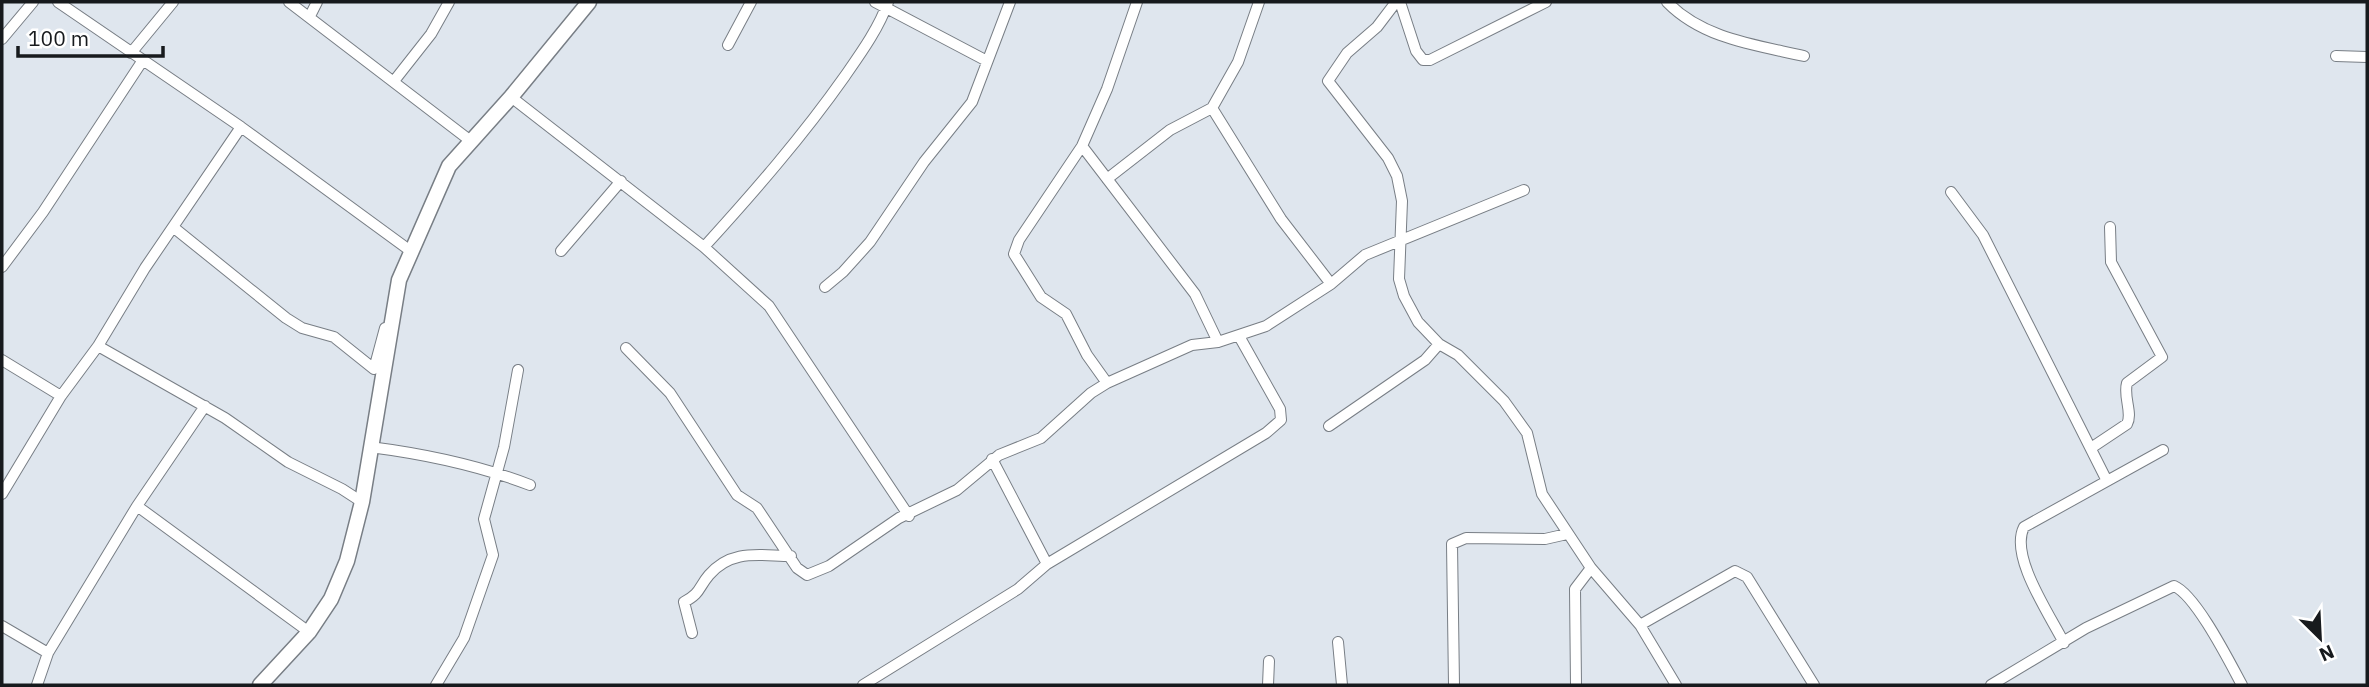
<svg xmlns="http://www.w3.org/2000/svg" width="2369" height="687" font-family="'IBM Plex Sans',sans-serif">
<rect width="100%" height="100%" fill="#dfe6ee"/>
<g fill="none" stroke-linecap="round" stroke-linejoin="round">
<defs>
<path id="street" d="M58 2 241 127 412 252
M289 2 472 142
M875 2 987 61
M1259 2 1238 62 1212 108 1281 219 1331 284
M1396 2 1377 27 1347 53 1328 81 1388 158 1397 176 1402 201 1399 279 1404 296 1418 322 1439 344 1458 355 1504 401 1527 433 1542 494 1591 568 1640 625 1676 685
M1400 2 1416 51 1423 60H1430L1546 2
M1667 2C1703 39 1756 45 1804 56
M310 16 317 2
M2 39 33 2
M728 45 751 2
M131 53 173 2
M2336 56 2367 57
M394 81 431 34 449 2
M511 97 704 247 769 306 909 516
M1082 146 1195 294 1218 342
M1107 179 1170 130 1212 108
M1951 192 1983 235 2106 479
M173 227 286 318 302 328 334 337 374 369 385 328
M704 247C754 192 802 137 845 76 861 53 879 28 888 2
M561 251 621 181
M2 267 43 212 143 60
M825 287 843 272 870 242 924 162 972 102 1010 2
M98 346 225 418 288 462 342 489 362 502
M626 348 670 393 737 495 757 508 797 568 807 575 829 566 899 518 957 490 999 455 1041 438 1091 393 1107 383 1192 345 1218 342 1266 326 1331 284 1365 255 1524 190
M2 360 61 396
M1107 383 1087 355 1066 314 1041 297 1014 254 1019 240 1082 146 1107 89 1137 2
M1329 426 1425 360 1439 344
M370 447C425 454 478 465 530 485
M2091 448 2127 424C2133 413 2123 397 2127 383L2162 357 2111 262 2110 227
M992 459 1047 564
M2 494 61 396 98 346 145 268 241 127
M137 506 309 632
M1640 625 1735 571 1747 577 1814 685
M2 626 48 653
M692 633 684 602C701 593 698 588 709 575 732 548 761 556 791 556
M1338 642 1342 685
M2064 643C2050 615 2009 556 2024 527L2163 450
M37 685 48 653 137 506 205 406
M436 685 464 638 493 555 484 519 504 447 518 370
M863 685 1018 589 1047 564 1266 433 1281 420 1280 409 1239 336
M1268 685 1269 661
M1454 685 1452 544 1466 538 1545 539 1567 534
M1576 685 1575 589 1591 568
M1991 685 2086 628 2174 586C2196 595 2230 663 2242 685"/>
<path id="secondary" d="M260 685 309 632 331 599 347 561 362 502 399 280 449 166 511 97 589 2"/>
</defs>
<use href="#street" stroke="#787e85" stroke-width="12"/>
<use href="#secondary" stroke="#787e85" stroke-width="17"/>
<use href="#street" stroke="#fff" stroke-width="10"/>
<use href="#secondary" stroke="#fff" stroke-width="14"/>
</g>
<rect width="2369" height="687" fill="none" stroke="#171a1d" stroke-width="7"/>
<g transform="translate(2320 638) rotate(156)" stroke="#ffffff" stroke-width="5" paint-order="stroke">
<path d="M0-5L12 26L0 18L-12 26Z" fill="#171a1d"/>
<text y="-10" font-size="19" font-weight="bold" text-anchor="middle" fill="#171a1d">N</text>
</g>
<path d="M18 46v10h145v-10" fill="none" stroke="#171a1d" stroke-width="3.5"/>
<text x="28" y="46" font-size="21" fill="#171a1d" stroke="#ffffff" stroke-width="5" paint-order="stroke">100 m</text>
</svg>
